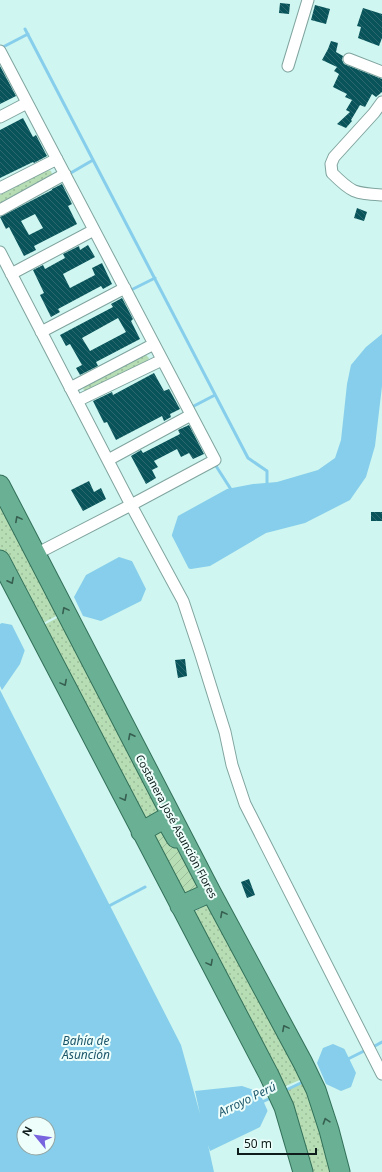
<svg xmlns="http://www.w3.org/2000/svg" width="382" height="1172" font-family="'Noto Sans',sans-serif">
<defs>
<pattern id="grass-dots" width="8" height="8" patternUnits="userSpaceOnUse"><rect width="8" height="8" fill="#b6ddb4"/><path d="M2 2h.1M6 6h.1" fill="none" stroke="#9bbd9a" stroke-width="1.8" stroke-linecap="round"/></pattern>
<pattern id="garden-furrows" width="10" height="10" patternUnits="userSpaceOnUse"><rect width="10" height="10" fill="#b6ddb4"/><path d="M-1 1l2-2M0 10L10 0M9 11l2-2" fill="none" stroke="#9bbd9a"/></pattern>
<pattern id="building-back-hatch" width="6" height="6" patternUnits="userSpaceOnUse"><rect width="6" height="6" fill="#09535a"/><path d="M-1 5l2 2M0 0l6 6M5-1l2 2" fill="none" stroke="#2c686d"/></pattern>
</defs>
<rect width="100%" height="100%" fill="#cff6f0"/>
<path fill="url(#grass-dots)" d="M46 170 51 171 52 174 50 177 0 204V195Z
M146 355 149 358 147 362 85 392 84 391 83 387Z
M0 499 60 614 39 625 0 550Z
M61 616 159 812 143 820 40 627Z
M208 904 302 1079 281 1088 192 913Z
M304 1082 315 1113 330 1172H308L282 1091Z"/>
<path fill="url(#garden-furrows)" d="M164 829 175 846 182 853 200 889 184 894 152 835Z"/>
<path fill="#86ceeb" fill-rule="evenodd" d="M382 334V386L375 446 366 477 350 500 305 523 266 533 210 566 191 569 178 566 168 547 178 516 227 489 253 484 277 482 318 470 335 458 341 440 347 384 351 365 366 347Z
M119 557 138 563 148 584 141 601 101 621 83 616 74 597 86 575Z
M2 623 18 626 27 644 20 664 2 690 0 686V624Z
M0 690 181 1045 200 1114 195 1091 242 1086 260 1092 268 1110 260 1127 210 1151 208 1145 214 1172H0ZM24 1124H48V1148H24Z
M333 1044 347 1050 357 1070 351 1087 341 1091 326 1084 317 1063 323 1048Z"/>
<path fill="#cff6f0" d="M170 532 190 571 176 567 166 547Z
M131 559 140 562 150 583 147 591Z
M11 623 19 625 29 644 26 653Z
M376 1026 382 1038V1048L374 1036Z
M343 1046 348 1049 359 1069 357 1075Z
M258 1089 262 1090 270 1109 269 1114Z"/>
<g fill="none" stroke-linecap="round" stroke-linejoin="round">
<path stroke="#86ceeb" stroke-width="3" d="M25 29 248 458 267 471V487
M3 47 28 34
M69 174 93 160
M131 290 155 278
M192 407 215 395
M216 466 232 491
M107 907 145 887
M371 1048 382 1042
M348 1059 366 1050
M284 1091 305 1081
M262 1102 273 1097"/>
</g>
<path fill="url(#building-back-hatch)" fill-rule="evenodd" d="M280 3 290 4 289 14 279 13Z
M315 5 330 9 326 24 311 20Z
M363 8 382 14V38L379 46 358 38 361 27 357 26Z
M331 41 338 43 336 52 343 56 342 60 344 64 382 79V92L376 97 372 94 365 107 360 105 351 120 352 121 346 128 337 124 350 112 346 110 352 100 345 97 347 94 333 87 339 74 334 71 337 67 322 60 328 49Z
M0 66 16 96 0 104Z
M23 118 33 137 36 135 47 156 34 163 33 162 0 178V130Z
M62 184 72 204 68 206 77 224 34 246 36 250 24 256 9 227 6 229 0 217 52 190V189ZM35 214 43 228 29 235 21 221Z
M357 208 367 212 364 221 354 218Z
M88 245 95 257 63 274 70 288 95 275 92 268 102 263 112 284 103 289 101 286 58 309 60 312 51 317 40 295 44 293 33 270 43 265 45 269 65 258 63 254 79 246 80 250Z
M122 298 133 319 131 321 140 339 96 362 98 366 80 375 76 368 82 365 70 344 66 346 60 335 113 307 111 304ZM118 318 126 332 90 351 82 338Z
M154 373 164 391 169 389 180 409 170 414 171 417 164 421 162 416 116 440 107 422 104 423 93 401 112 392 113 395Z
M189 425 204 454 193 459 189 453 181 457 177 449 154 461 158 467 152 470 156 478 146 484 131 456 141 450 143 453 180 434 178 430Z
M89 481 94 492 101 488 106 499 83 511 71 490Z
M371 512H382V521H371Z
M185 659 187 676 178 678 175 660Z
M249 879 255 895 247 898 241 882Z"/>
<g fill="none" stroke-linecap="round" stroke-linejoin="round">
<defs>
<path id="minor" d="M0 51 215 460 131 505 36 554
M349 59 382 72
M288 66 308 0
M382 102 374 113 334 157 331 164 332 173C352 193 354 193 382 195
M0 117 27 103
M0 188 57 159
M0 210 65 174
M0 252 131 505 183 601 200 652 225 732 232 765 245 804 382 1074
M11 274 94 230
M41 332 125 288
M70 388 154 344
M77 401 162 360
M108 460 191 415"/>
<path id="trunk" d="M0 485 211 892 303 1063 316 1090 329 1130 340 1172
M0 560 269 1075 284 1107 303 1172
M141 832 162 820 168 824 176 838
M180 906 211 892"/>
</defs>
<use href="#minor" stroke="#80a49f" stroke-width="13"/>
<use href="#trunk" stroke="#327059" stroke-width="21"/>
<use href="#minor" stroke="#fff" stroke-width="11"/>
<use href="#trunk" stroke="#6ab094" stroke-width="19"/>
</g>
<defs><path id="oneway-chevron" d="M-2-3.5L2.5 0L-2 3.5" fill="none" stroke-width="1.6" stroke-linecap="round" stroke-linejoin="round"/></defs>
<g stroke="#375f51">
<use href="#oneway-chevron" transform="translate(18 519) rotate(-118)"/>
<use href="#oneway-chevron" transform="translate(11 581) rotate(63)"/>
<use href="#oneway-chevron" transform="translate(65 610) rotate(-118)"/>
<use href="#oneway-chevron" transform="translate(64 683) rotate(62)"/>
<use href="#oneway-chevron" transform="translate(131 736) rotate(-117)"/>
<use href="#oneway-chevron" transform="translate(124 798) rotate(62)"/>
<use href="#oneway-chevron" transform="translate(223 914) rotate(-118)"/>
<use href="#oneway-chevron" transform="translate(210 963) rotate(62)"/>
<use href="#oneway-chevron" transform="translate(285 1028) rotate(-118)"/>
<use href="#oneway-chevron" transform="translate(326 1121) rotate(-108)"/>
</g>
<g text-anchor="middle" dominant-baseline="central" stroke-width="4" stroke-linejoin="round" paint-order="stroke">
<g font-size="11" fill="#0e1d1b" stroke="#eefefb">
<text transform="translate(177 826) rotate(62)">Costanera José Asunción Flores</text>
</g>
<g font-size="12" font-style="italic" fill="#1c566a" stroke="#eefefb">
<text x="86" y="1040">Bahía de<tspan x="86" dy="14">Asunción</tspan></text>
<text transform="translate(247 1099) rotate(-26)">Arroyo Perú</text>
</g>
</g>
<g transform="translate(36 1136) rotate(299)"><circle r="19" fill="#eefefb" stroke="#94a4a1"/>
<path d="M0-3L7 15L0 10L-7 15Z" fill="#7864de"/>
<text y="-6" font-size="11" font-weight="bold" text-anchor="middle" fill="#0e1d1b">N</text>
</g>
<path d="M238 1148v6h78v-6" fill="none" stroke="#0e1d1b" stroke-width="2"/>
<text x="244" y="1148" font-size="12" fill="#0e1d1b" stroke="#eefefb" stroke-width="3" paint-order="stroke">50 m</text>
</svg>
